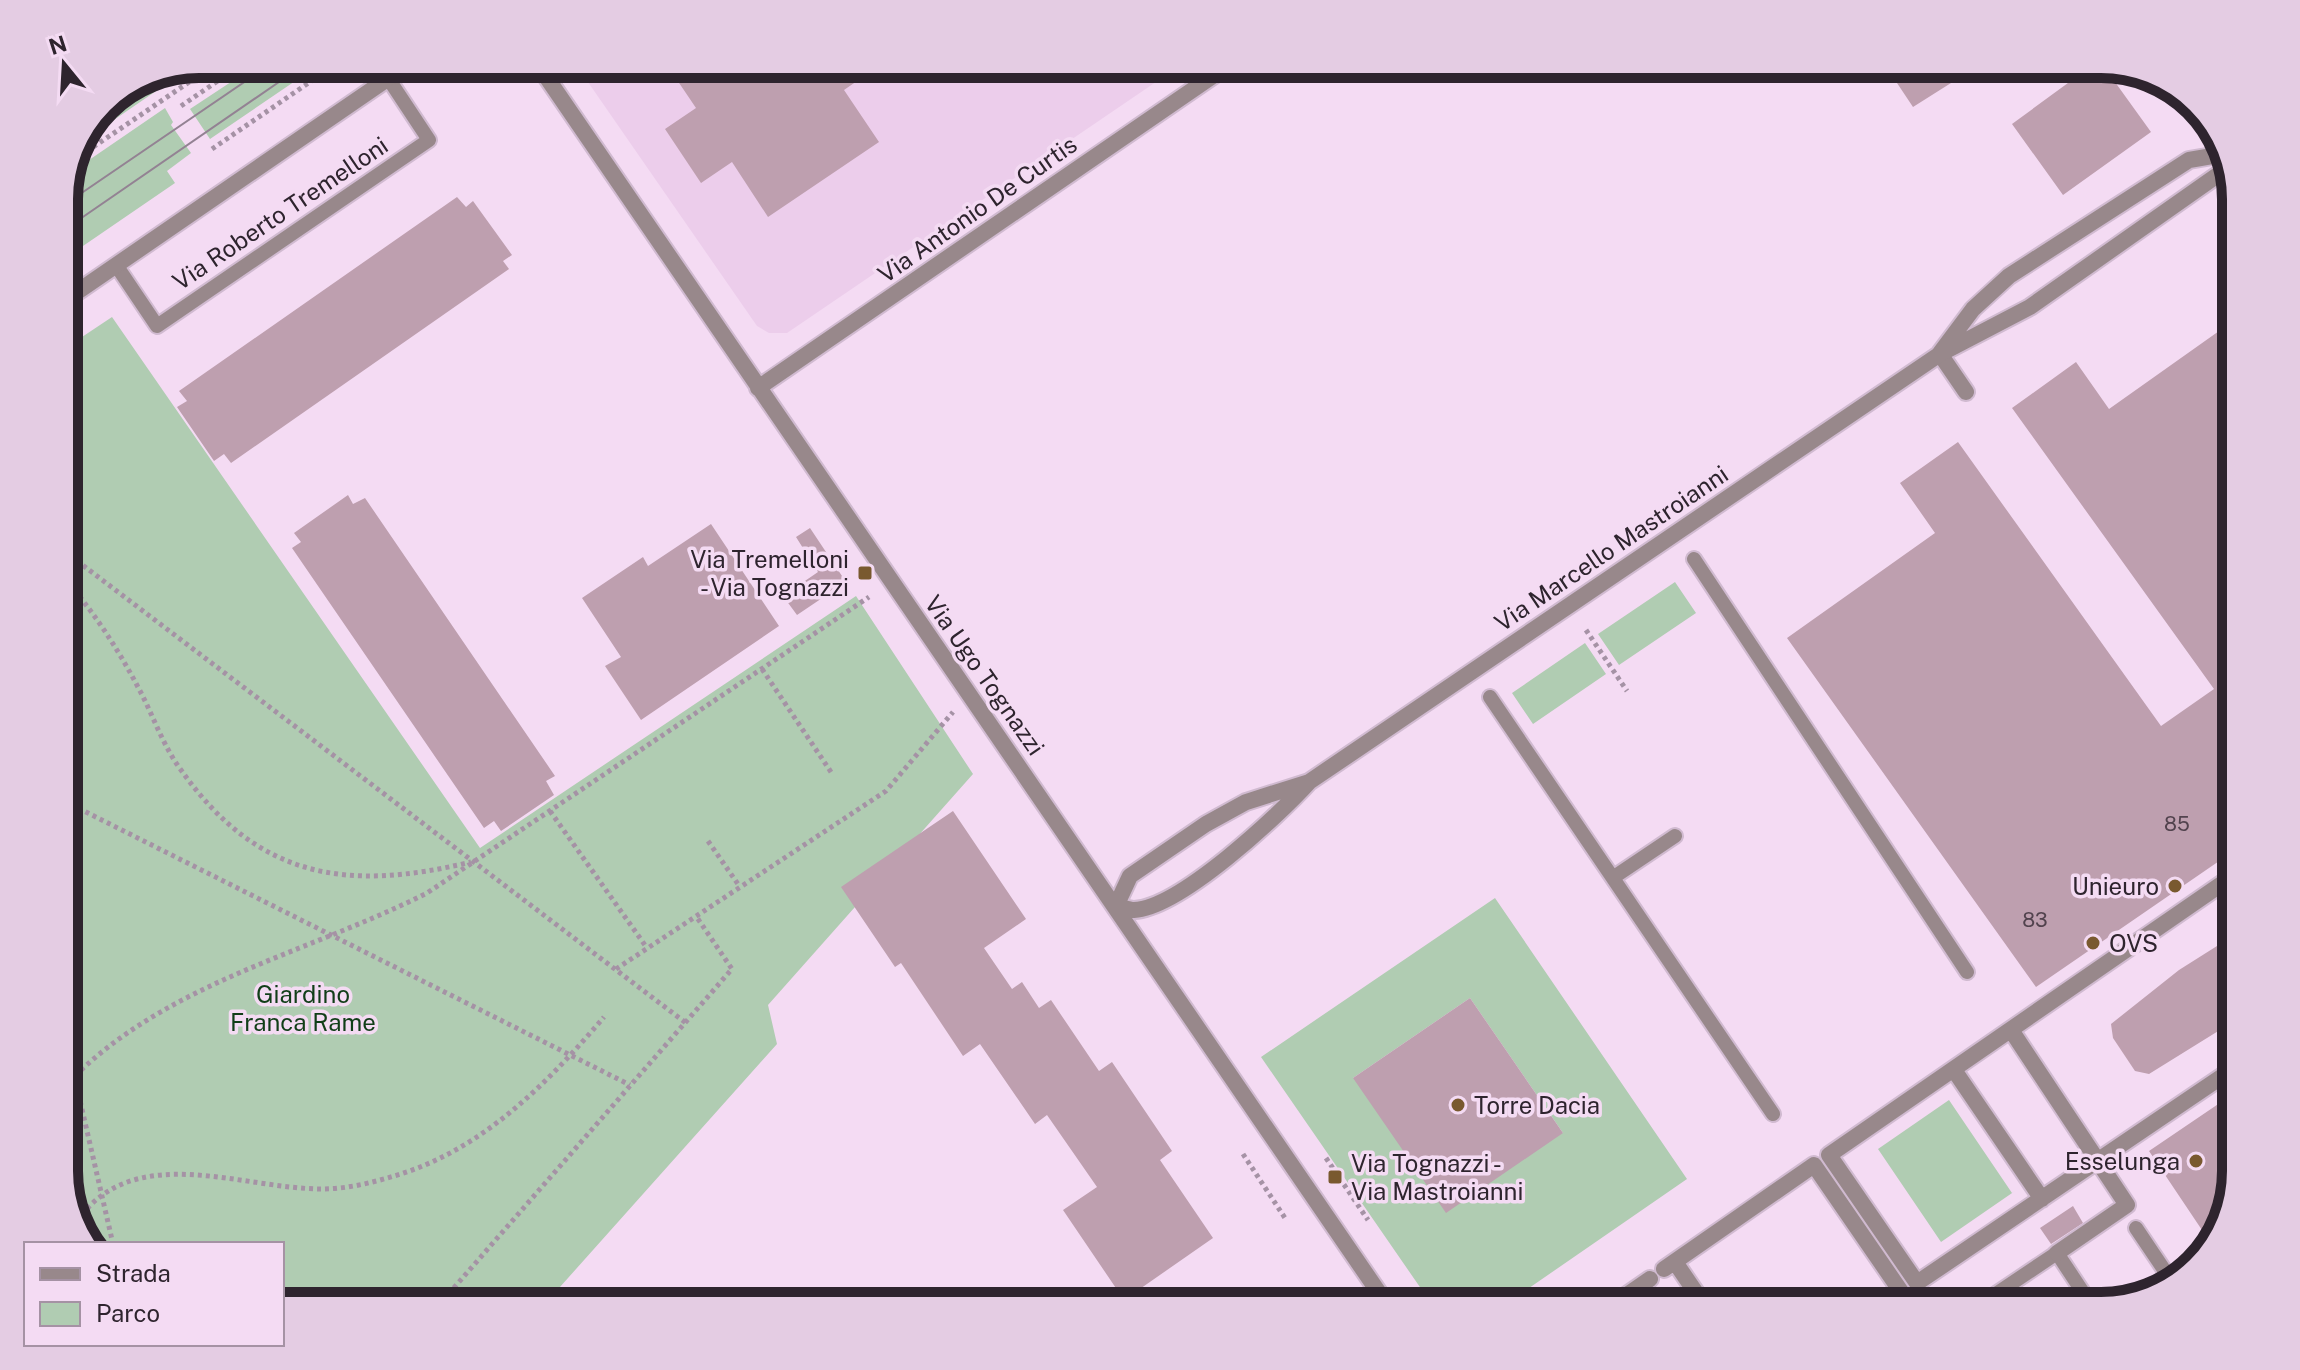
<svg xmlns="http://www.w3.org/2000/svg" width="2300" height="1370" font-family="'Public Sans',sans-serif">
<rect width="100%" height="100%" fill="#f4dbf3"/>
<path fill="#eccdeb" d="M1175 69 787 333H769L757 326 581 72Z"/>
<path fill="#b0ccb2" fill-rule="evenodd" d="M307 73 210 139 190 109 243 74Z
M148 74H181L89 137 104 103Z
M165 108 173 122 171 125 191 153 167 171 175 183 64 259V191L73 171Z
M112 317 480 848 856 596 973 774 768 1005 777 1044 543 1306H282V1244H88L82 1239 64 1179V349Z
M1675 582 1696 613 1619 665 1598 634Z
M1585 643 1606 674 1533 724 1512 693Z
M1495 898 1687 1179 1503 1306H1433L1261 1057ZM1470 998 1563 1133 1353 1078Z
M1949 1100 2012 1193 2015 1191 1941 1242 1878 1149Z"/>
<path fill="#be9faf" d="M2094 64H2102L2151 132 2063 195 2012 124Z
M1918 65H1966L1970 71 1913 107 1895 80Z
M873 70 844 90 879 142 768 217 732 162 701 183 665 129 696 108 671 71Z
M457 197 466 207 473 201 512 255 503 261 509 269 231 463 224 454 214 461 177 407 187 401 179 391Z
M2236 319V885L2225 857 2036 987 1787 638 1935 533 1900 483 1958 442 2161 726 2214 689 2012 408 2076 362 2109 409Z
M348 495 353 504 365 498 555 776 546 781 554 795 501 831 494 821 484 828 292 548 301 542 294 533Z
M711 524 779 626 641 720 605 666 621 657 582 598 643 557 648 566Z
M810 528 846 582 797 615 783 596 818 572 796 537Z
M953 811 1026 919 984 948 1012 989 1022 982 1039 1008 1051 1000 1099 1071 1112 1062 1172 1151 1160 1160 1213 1238 1124 1300 1063 1210 1097 1187 1047 1115 1035 1124 980 1044 963 1056 901 963 895 967 841 887Z
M2236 934V1020L2149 1074 2135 1071 2113 1038 2111 1024 2179 970Z
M1470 998 1563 1133 1446 1213 1353 1078Z
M2236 1092V1171L2218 1239 2212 1245 2149 1151Z
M2073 1206 2083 1223 2051 1244 2040 1228Z"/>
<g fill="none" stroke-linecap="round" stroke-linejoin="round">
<defs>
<path id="service" d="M116 265 157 326 429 140 388 78
M1694 559 1967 972
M1490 697 1773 1114
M1614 877 1675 836
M2136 1228 2173 1283
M1978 1306 2057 1253 2092 1306"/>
<path id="pedestrian" d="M1940 354 1966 392
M2236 874 1829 1155 1917 1283 2236 1067
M2011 1030 2127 1205 2057 1253
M1954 1070 2042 1199
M1675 1262 1705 1306
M1664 1269 1814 1165 1902 1293 1883 1306
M1633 1291 1644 1306
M1611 1306 1650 1279"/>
<path id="minor" d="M543 72 1388 1306
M1940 353 1973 309 2009 276 2189 160 2224 154
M758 388 1223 69
M1116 906C1122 907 1129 910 1134 910 1180 908 1279 815 1309 782L1940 354 2030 307 2229 167
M1116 906 1130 876 1206 824 1246 802 1309 782"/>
<path id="tertiary" d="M64 301 396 73"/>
</defs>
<use href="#service" stroke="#d0bad0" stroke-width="18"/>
<use href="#pedestrian" stroke="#d0bad0" stroke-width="20"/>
<use href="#minor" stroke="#d0bad0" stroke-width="20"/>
<use href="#tertiary" stroke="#d0bad0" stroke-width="20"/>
<path stroke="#a592a5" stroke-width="5" stroke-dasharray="4 4" stroke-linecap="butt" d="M181 106 228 74
M212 149 323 73
M80 156 201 74
M64 551 686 1023
M64 578C94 612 118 649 139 689 153 715 163 746 181 770 258 879 347 892 471 862
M1586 630 1627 691
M762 669 833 775
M64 801 630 1085
M550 811 647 948
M708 841 740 887
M616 969 886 791 953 712
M64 1031 113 1244
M64 1087C162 983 304 955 427 893L869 597
M1243 1154 1285 1218
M1326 1158 1368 1220
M77 1221C134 1140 241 1189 322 1189 346 1189 371 1183 394 1176 481 1151 547 1084 604 1017
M438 1306 732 969 696 916"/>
<use href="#service" stroke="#98888b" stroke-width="14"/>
<use href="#pedestrian" stroke="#98888b" stroke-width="16"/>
<use href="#minor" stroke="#98888b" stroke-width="16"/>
<use href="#tertiary" stroke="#98888b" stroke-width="16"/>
<path stroke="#938293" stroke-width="2" d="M64 205 256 74
M64 230 292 73"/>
</g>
<g fill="#79592f" stroke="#f4dbf3" stroke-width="3">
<rect x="857" y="565" width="16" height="16" rx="4"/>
<circle cx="2175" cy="886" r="8"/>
<circle cx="2093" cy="943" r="8"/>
<circle cx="1458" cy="1105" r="8"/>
<circle cx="2196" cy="1161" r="8"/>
<rect x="1327" y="1169" width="16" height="16" rx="4"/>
</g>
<g text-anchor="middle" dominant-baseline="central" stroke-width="7" stroke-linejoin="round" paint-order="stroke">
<g font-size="20" fill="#52434e">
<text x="2177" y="824">85</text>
<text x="2035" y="920">83</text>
</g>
<g font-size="24" fill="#2e242e" stroke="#f4dbf3">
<text transform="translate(977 209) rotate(-35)">Via Antonio De Curtis</text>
<text transform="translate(280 213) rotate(-34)">Via Roberto Tremelloni</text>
<text transform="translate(1611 548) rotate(-34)">Via Marcello Mastroianni</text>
<text transform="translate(985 675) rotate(55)">Via Ugo Tognazzi</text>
</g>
<g font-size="24" fill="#2e242e" stroke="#f4dbf3" text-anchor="end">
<text x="849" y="559">Via Tremelloni<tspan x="849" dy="28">- Via Tognazzi</tspan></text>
<text x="2159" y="886">Unieuro</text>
<text x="2109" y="943" text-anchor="start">OVS</text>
<text x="1474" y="1105" text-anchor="start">Torre Dacia</text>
<text x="2180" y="1161">Esselunga</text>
<text x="1351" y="1163" text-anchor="start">Via Tognazzi -<tspan x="1351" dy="28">Via Mastroianni</tspan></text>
</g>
<g font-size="24" fill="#113e18" stroke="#f4dbf3">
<text x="303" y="994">Giardino<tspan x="303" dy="28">Franca Rame</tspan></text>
</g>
</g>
<path d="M0 0H2300V1370H0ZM199 78H2101A121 121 0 0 1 2222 199V1171A121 121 0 0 1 2101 1292H199A121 121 0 0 1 78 1171V199A121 121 0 0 1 199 78Z" fill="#e4cce3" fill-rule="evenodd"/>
<path fill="none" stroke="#2e242e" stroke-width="10" d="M199 78H2101A121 121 0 0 1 2222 199V1171A121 121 0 0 1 2101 1292H199A121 121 0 0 1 78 1171V199A121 121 0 0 1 199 78Z"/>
<rect x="24" y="1242" width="260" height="104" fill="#f4dbf3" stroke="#a592a4" stroke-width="2"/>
<rect x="40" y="1268" width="40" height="12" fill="#98888b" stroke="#a592a4" stroke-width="2"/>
<text x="96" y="1282" font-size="24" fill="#2e242e">Strada</text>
<rect x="40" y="1302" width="40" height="24" fill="#b0ccb2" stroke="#a592a4" stroke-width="2"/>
<text x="96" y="1322" font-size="24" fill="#2e242e">Parco</text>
<g transform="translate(64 64) rotate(342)" stroke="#f4dbf3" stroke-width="6" paint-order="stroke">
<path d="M0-6L14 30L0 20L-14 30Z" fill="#2e242e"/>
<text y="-12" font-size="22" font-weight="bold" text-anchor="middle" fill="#2e242e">N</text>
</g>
</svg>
